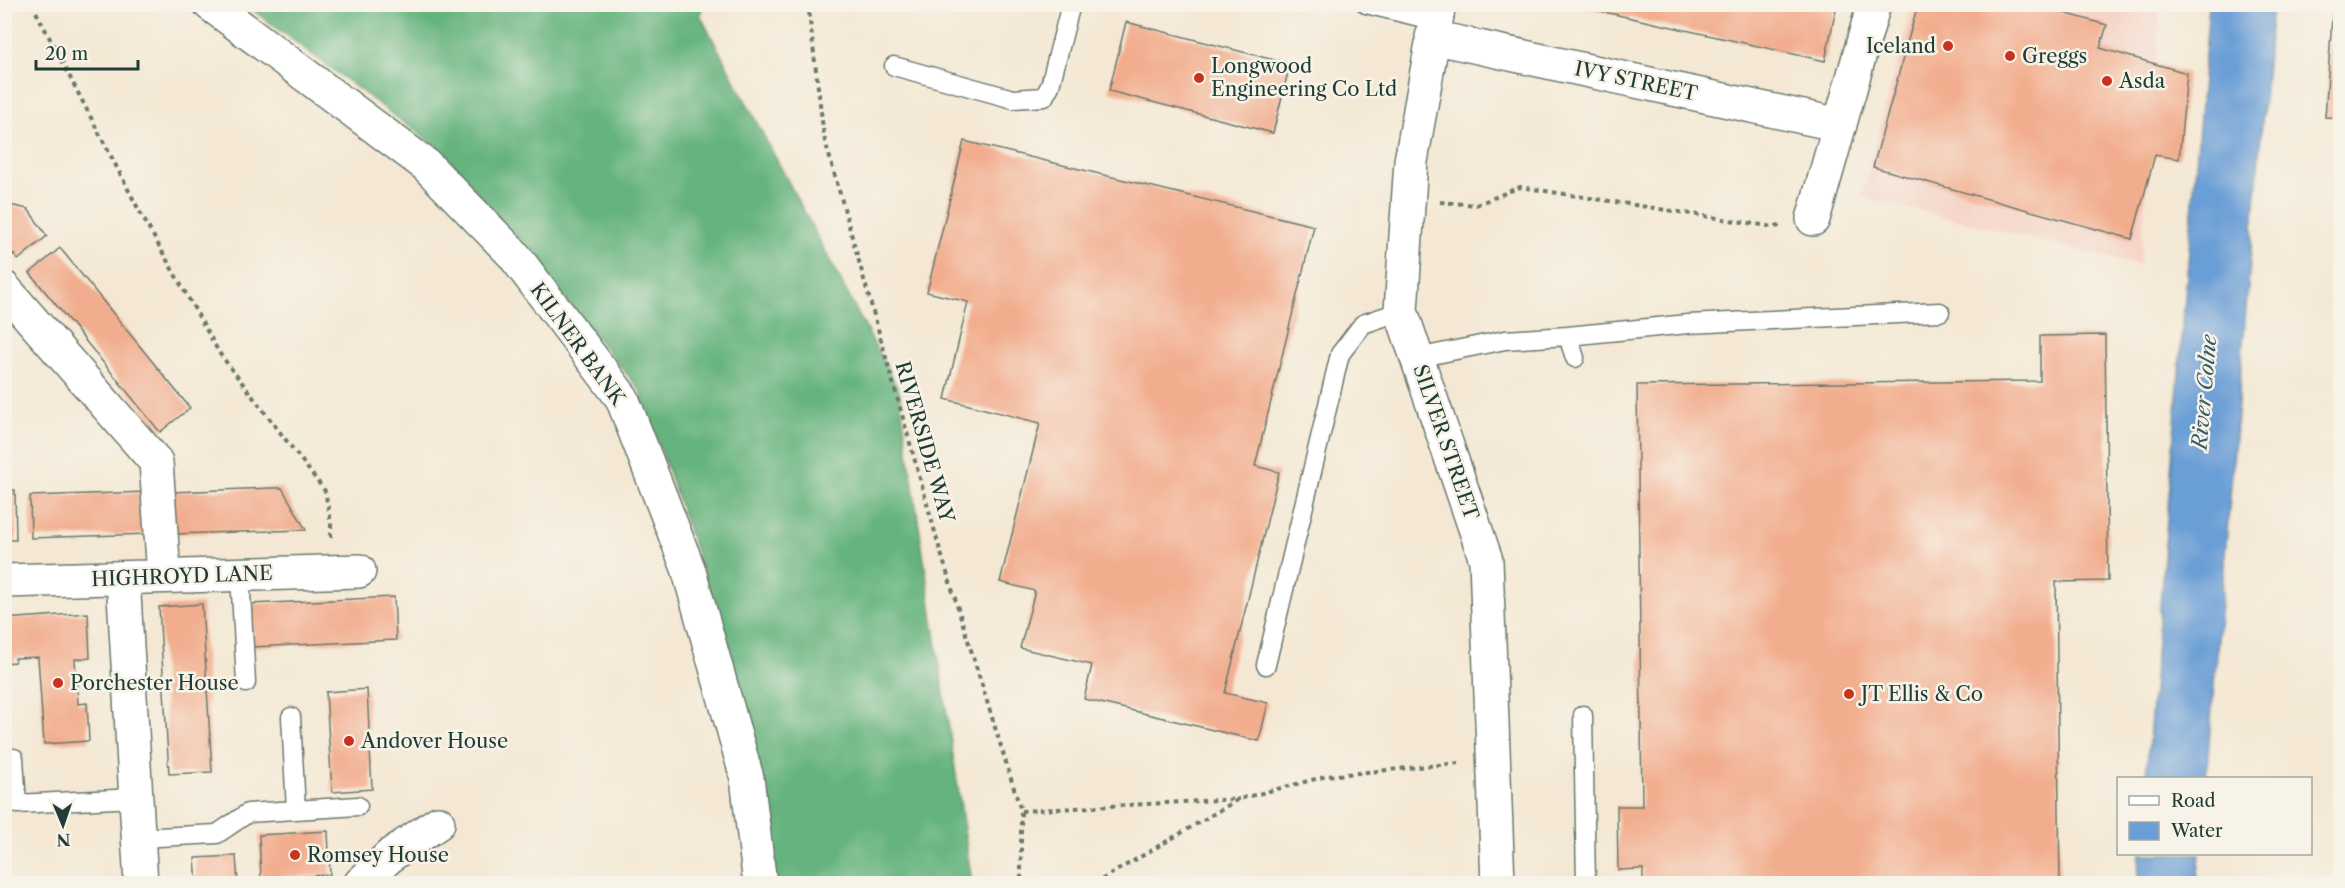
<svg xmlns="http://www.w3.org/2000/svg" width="2345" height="888" font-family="'Libre Caslon Text',serif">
<rect width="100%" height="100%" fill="#f7f3e8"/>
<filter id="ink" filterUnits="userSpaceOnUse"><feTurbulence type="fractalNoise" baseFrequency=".0167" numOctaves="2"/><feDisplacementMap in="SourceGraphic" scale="12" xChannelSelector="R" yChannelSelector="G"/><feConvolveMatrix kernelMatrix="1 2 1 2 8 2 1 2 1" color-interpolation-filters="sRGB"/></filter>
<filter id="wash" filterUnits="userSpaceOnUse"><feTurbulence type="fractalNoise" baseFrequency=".008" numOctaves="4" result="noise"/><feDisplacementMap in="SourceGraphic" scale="24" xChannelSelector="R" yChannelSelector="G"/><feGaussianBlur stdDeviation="1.35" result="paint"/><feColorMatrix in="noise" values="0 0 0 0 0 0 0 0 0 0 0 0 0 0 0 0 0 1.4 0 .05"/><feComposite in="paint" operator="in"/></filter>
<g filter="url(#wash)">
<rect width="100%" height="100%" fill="#f4e8d4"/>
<path fill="#f6d1c5" d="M1911 5H2161L2140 265 1862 197Z"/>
<path fill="#65b37e" stroke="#427859" stroke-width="1.5" d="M246 5H703L700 15 899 391 972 883H775L705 578 640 390 443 152Z"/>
<path fill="#6a9ed6" stroke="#446e85" stroke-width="1.5" d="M2209 5H2272L2206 778H2146Z
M2140 854H2200L2197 883H2137Z"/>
<g id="blocks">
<path fill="#f2ad8e" d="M1568 4H1837L1825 61Z
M1918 4H2032L2107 25 2100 48 2187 73 2179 159 2155 155 2132 239 1873 167Z
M2333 4H2340V118L2325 117Z
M1126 22 1290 64 1273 133 1109 91Z
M964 141 1314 226 1255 466 1279 472 1225 693 1268 703 1259 741 1084 699 1092 665 1020 648 1035 591 1000 582 1040 423 945 399 968 302 927 292Z
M5 204 28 209 47 236 18 260 4 242Z
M60 248 190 408 160 432 30 273Z
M2105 335 2108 581 2056 582 2060 884H1643V869L1618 870 1617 806H1642L1637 385 2040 381V336Z
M272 488H282L306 530 174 534 172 492Z
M4 490H15L16 540H4Z
M147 492 148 534 31 538 30 496Z
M394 597 396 640 252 647 250 604Z
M202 604 212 772 169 774 159 607Z
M88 613 90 658 75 659 78 704 87 703 89 741 44 744 38 657 15 658V662L4 663V619Z
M367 689 372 789 332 792 326 692Z
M328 831 330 875 261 878 259 835Z
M236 856 238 884H197L195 858Z"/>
</g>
</g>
<g filter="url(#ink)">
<use href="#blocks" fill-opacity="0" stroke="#6a796c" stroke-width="1.5"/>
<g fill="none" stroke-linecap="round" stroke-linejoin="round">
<defs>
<path id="lane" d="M1366 4 1436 21
M894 66 1013 99 1044 97 1050 86 1071 4
M1568 336 1688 324 1940 312
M1417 358 1505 340 1568 336 1575 358
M240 574 246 683
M1266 665 1340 354 1363 324 1401 311
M1583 715 1586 884
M291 717 296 810
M14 758 17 804 135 798
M138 838 217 834 248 813 358 806"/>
<path id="street" d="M210 4 426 165 513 254 622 398 688 568 747 778 760 884
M1439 4 1411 161 1401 311 1486 560 1498 884
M1432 37 1840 125
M1813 219 1874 4
M4 288 156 462 164 576
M123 578 141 884
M4 581 359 571
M360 884 392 854 438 823"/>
</defs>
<use href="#lane" stroke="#6a796c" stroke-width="21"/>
<use href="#street" stroke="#6a796c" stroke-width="36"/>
<path stroke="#6a796c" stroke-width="4" stroke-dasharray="4.5 4.5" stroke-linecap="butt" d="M32 4 142 216 220 354 325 491 331 523V538
M808 4 824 137 940 550 1021 811V884
M1440 202 1476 205 1520 187 1774 227 1780 226
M1021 811 1239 799
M1094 884 1239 799 1327 776 1459 763"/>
<use href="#lane" stroke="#fff" stroke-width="18"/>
<use href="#street" stroke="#fff" stroke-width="33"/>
</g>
</g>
<g fill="#c8321e" stroke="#f7f3e8" stroke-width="2">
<circle cx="1948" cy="46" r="6"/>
<circle cx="2010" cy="56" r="6"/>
<circle cx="1199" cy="78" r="6"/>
<circle cx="2107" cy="81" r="6"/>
<circle cx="58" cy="683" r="6"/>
<circle cx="1849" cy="694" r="6"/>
<circle cx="349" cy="741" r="6"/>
<circle cx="295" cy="855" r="6"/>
</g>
<g text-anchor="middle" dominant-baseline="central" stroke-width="5" stroke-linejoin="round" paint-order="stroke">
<g font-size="20" fill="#1f3d34" stroke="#f7f3e8" text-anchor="start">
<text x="1936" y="46" text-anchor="end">Iceland</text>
<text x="2022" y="56">Greggs</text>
<text x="1211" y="66">Longwood<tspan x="1211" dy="23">Engineering Co Ltd</tspan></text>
<text x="2119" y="81">Asda</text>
<text x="70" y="683">Porchester House</text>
<text x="1861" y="694">JT Ellis &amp; Co</text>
<text x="361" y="741">Andover House</text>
<text x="307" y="855">Romsey House</text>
</g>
<g font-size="20" fill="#1f3d34" stroke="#f7f3e8">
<text transform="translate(1636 81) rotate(12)">IVY STREET</text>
<text transform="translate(578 344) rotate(54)">KILNER BANK</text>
<text transform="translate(925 442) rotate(74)">RIVERSIDE WAY</text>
<text transform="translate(1446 442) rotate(71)">SILVER STREET</text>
<text transform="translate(182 576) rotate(-2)">HIGHROYD LANE</text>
</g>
<g font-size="21" font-style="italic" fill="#365a65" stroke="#f7f3e8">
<text transform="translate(2204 392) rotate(-85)">River Colne</text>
</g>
</g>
<rect width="2345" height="888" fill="none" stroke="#f7f3e8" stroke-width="24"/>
<rect x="2117" y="777" width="195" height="78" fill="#f7f3e8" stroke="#a1aaa0" stroke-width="1.5"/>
<rect x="2129" y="796" width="30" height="9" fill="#ffffff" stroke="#a1aaa0" stroke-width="1.5"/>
<text x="2171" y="807" font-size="18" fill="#1f3d34">Road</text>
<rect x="2129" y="822" width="30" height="18" fill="#6a9ed6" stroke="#a1aaa0" stroke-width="1.5"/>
<text x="2171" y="837" font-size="18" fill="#1f3d34">Water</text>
<g transform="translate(63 825) rotate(178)" stroke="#f7f3e8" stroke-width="4.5" paint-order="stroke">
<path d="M0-4.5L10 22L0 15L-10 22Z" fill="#1f3d34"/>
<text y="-9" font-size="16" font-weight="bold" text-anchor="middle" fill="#1f3d34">N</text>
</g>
<path d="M36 60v9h102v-9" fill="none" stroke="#1f3d34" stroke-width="3"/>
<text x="45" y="60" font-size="18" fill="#1f3d34" stroke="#f7f3e8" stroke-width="4.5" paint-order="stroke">20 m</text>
</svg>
